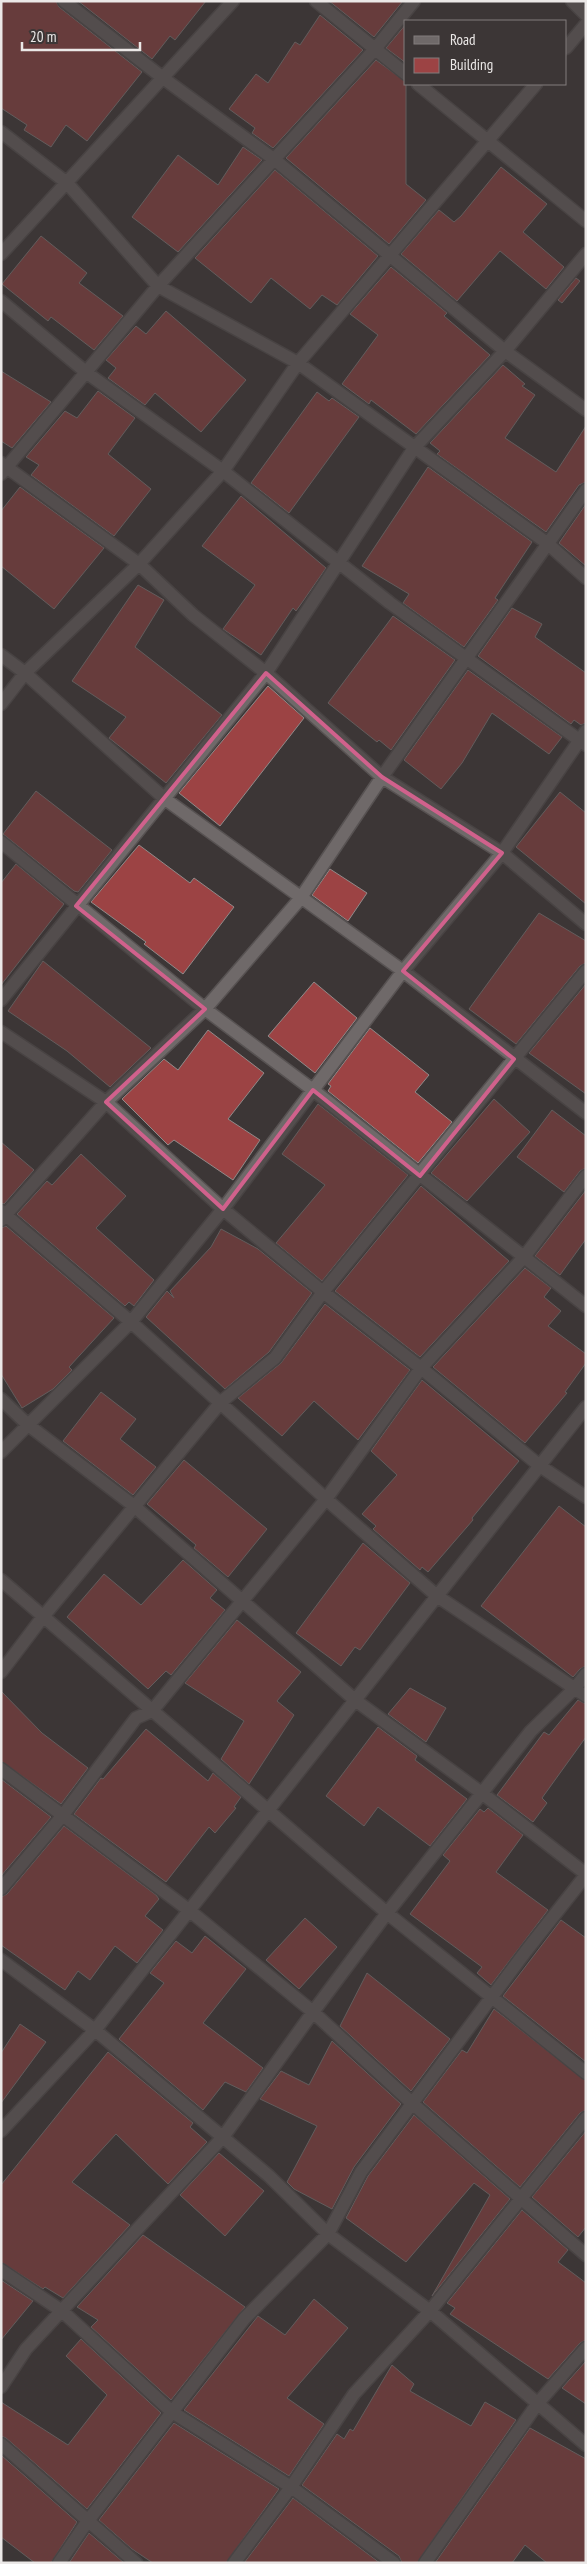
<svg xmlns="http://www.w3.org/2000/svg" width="587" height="2564" font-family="'PT Sans Narrow',sans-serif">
<rect width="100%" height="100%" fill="#3c3636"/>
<path fill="#9c4344" stroke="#918a89" d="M1 1H56L59 7 142 72 87 141 66 125 51 147 24 130 27 125 1 108Z
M78 1H206L175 40 170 36 152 59Z
M329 1H403L374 37Z
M320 15 363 50 273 148 252 133 255 128 229 109 256 74 268 83 295 42 300 45Z
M406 24V63L386 48Z
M376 60 406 82V184L426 200 389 244 286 158Z
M243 147 262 160 178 252 132 217 178 155 218 185Z
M501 167 547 204 523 232 564 267 546 289 500 251 457 301 401 254 439 210 454 222 461 216Z
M275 170 378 256 337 305 322 295 310 309 271 278 251 303 195 258Z
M41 236 87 273 79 283 123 316 94 350 51 317 48 321 2 284Z
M391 267 447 313 444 316 490 355 416 434 371 400 369 404 342 384 378 335 350 314Z
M576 278 580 281 562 303 558 300Z
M166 311 246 380 201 432 155 393 145 405 108 378 116 368 106 360 136 326 146 334Z
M503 365 525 384 522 386 535 395 505 438 556 472 586 426V482L579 485 546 532 437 454 440 451 430 443Z
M1 371 51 402 12 448 1 441Z
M98 391 135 418 108 454 151 489 114 536 31 475 39 465 26 457 65 411 77 418Z
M317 392 329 401 332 398 359 417 289 513 251 483Z
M428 467 532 542 495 598 498 600 464 647 403 603 409 594 362 566Z
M20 487 104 548 54 609 1 566V511Z
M241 496 326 568 301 604 296 611 293 608 261 655 223 629 255 585 202 546Z
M586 504V566L559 543Z
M138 585 164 600 135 647 222 715 166 783 109 738 126 717 72 681Z
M512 608 542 624 535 637 586 673V723L581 725 574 720 571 724 478 656Z
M393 616 455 660 391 750 379 740 377 742 328 703Z
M468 670 562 737 549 754 492 713 462 763 441 789 404 760Z
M268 686 304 718 220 826 179 793Z
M36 791 112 850 78 892 74 891 3 834Z
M560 792 586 813V904L516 847Z
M139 845 190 883 194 878 234 907 183 974 144 944 146 942 91 902Z
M16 864 64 904 1 985V883Z
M330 869 367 893 348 921 312 895Z
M539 913 586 941V963L580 966 516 1044 469 1009Z
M43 961 151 1048 110 1087 67 1051 8 1011Z
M314 982 357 1018 315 1073 268 1036Z
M586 984V1094L529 1053Z
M370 1028 429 1075 415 1092 452 1122 418 1163 328 1091 331 1086 328 1084Z
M208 1030 264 1073 228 1119 260 1140 233 1180 174 1140 168 1145 122 1099 164 1059 178 1070Z
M494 1099 530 1132 467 1201 431 1173Z
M318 1104 408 1175 322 1281 276 1243 325 1185 282 1154Z
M552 1110 586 1136V1168L580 1171 564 1192 517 1157Z
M1 1142 34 1170 4 1204 1 1203Z
M81 1154 126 1196 96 1228 154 1280 134 1306 129 1302 125 1306 17 1214 47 1181 52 1185Z
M421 1186 509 1261 420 1357 335 1291Z
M586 1190V1239L560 1275 535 1256Z
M6 1226 114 1318 69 1367 72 1370 53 1389 22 1408 1 1374V1228Z
M221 1229 258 1249 312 1293 269 1352 225 1389 146 1317 167 1291 174 1298 170 1291 211 1247Z
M525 1268 551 1288 544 1297 561 1311 548 1326 586 1354V1363L565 1392 567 1393 525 1443 433 1367Z
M325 1304 410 1370 358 1440 314 1401 282 1436 238 1398 281 1363Z
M422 1380 519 1461 472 1518 473 1520 428 1572 422 1567 420 1570 373 1529 376 1526 362 1514 397 1475 371 1451Z
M101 1392 136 1419 120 1439 156 1467 133 1495 63 1441Z
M184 1460 267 1529 228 1577 194 1548 196 1545 147 1504Z
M559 1506 586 1527V1666L580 1669 573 1677 481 1606Z
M363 1543 410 1583 360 1650 355 1647 341 1666 296 1633Z
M183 1560 217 1590 210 1598 225 1610 171 1675 166 1671 148 1689 67 1617 104 1574 141 1605Z
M237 1620 301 1672 277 1701 294 1715 249 1784 221 1759 244 1721 185 1683Z
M410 1688 446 1708 426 1742 388 1714Z
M1 1691 42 1733 88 1768 61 1804 1 1761Z
M578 1700 586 1704V1737L542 1798 547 1803 533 1822 497 1795 544 1732 549 1735Z
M378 1727 417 1756 415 1760 467 1799 430 1846 378 1807 364 1826 326 1796Z
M146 1729 208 1781 213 1773 241 1797 234 1807 236 1808 215 1833 209 1827 166 1882 74 1814 101 1778 103 1779Z
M1 1779 51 1817 1 1876Z
M488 1808 523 1835 496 1872 548 1910 491 1985 477 1973 482 1967 410 1914 450 1861 443 1855 480 1809 484 1812Z
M64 1826 156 1895 159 1899 145 1916 163 1930 137 1963 115 1946 90 1980 78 1971 65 1990 1 1945V1897L7 1894Z
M305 1918 337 1947 299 1989 266 1960Z
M561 1920 586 1938V2062L503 1996Z
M205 1936 246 1969 203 2023 263 2068 246 2092 225 2082 203 2110 119 2039 164 1983 150 1973 176 1941 192 1953Z
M367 1973 450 2039 411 2091 340 2026Z
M494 2009 586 2081V2110L580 2113 520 2187 423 2102 462 2050 467 2053Z
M20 2024 46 2042 1 2103V2053Z
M332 2041 401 2104 354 2167 332 2209 294 2189 287 2182 317 2126 260 2099 281 2071 309 2085Z
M108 2052 193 2123 190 2127 207 2142 168 2184 116 2134 72 2182 130 2225 63 2298 45 2287 43 2289 1 2262V2185Z
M414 2115 510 2199 432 2296 490 2195 474 2183 406 2262 346 2218 368 2176Z
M586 2131V2227L578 2237 532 2197Z
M219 2153 264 2191 225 2236 180 2195Z
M522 2210 568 2250 558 2262 586 2283V2340L580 2343 548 2379 450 2314 455 2308 447 2303Z
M143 2235 245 2307 171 2400 91 2327 98 2320 77 2307Z
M1 2280 33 2301 1 2340Z
M314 2299 348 2328 287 2398 324 2424 289 2476 184 2410 258 2316 285 2335Z
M81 2339 161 2413 87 2509 6 2438 1 2436V2402L68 2445 107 2395 66 2356Z
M586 2361V2404L562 2388Z
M392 2365 414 2384 410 2391 471 2426 485 2402 516 2420 417 2563H402L399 2556 302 2485 337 2434 344 2439 350 2429 353 2431Z
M174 2423 279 2489 226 2563H153L132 2549 99 2520Z
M530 2428 586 2459V2563H547L525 2545 512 2563H435Z
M1 2455 77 2522 51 2563H35L1 2537Z
M293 2498 380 2563H244Z
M89 2533 123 2562 122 2563H69Z"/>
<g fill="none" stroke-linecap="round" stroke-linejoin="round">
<defs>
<path id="minor" d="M64 1 163 78 275 160 505 351 586 410
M316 1 406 74
M572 1 586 15
M566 48 586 24
M418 84 586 221
M1 132 67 183 158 286 298 363 547 543 586 578
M1 254 233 1
M1 301 87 373 223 471 390 603 586 745
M1 463 139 564 193 615 266 673 382 777 502 853 586 924
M1 474 158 286 375 49 414 1
M1 655 25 673 165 799 403 971 586 1113
M1 704 25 673 139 564 223 471 298 363 536 84
M1 842 205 1009 313 1090 586 1306
M1 1000 266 673 414 448 505 351 586 254
M1 1032 106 1102 223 1209 323 1292 421 1368 540 1466 586 1497
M1 1211 131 1322 326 1499 437 1596 586 1696
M1 1220 106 1102 205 1009 300 899 382 777 586 490
M1 1399 27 1424 134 1506 355 1700 483 1794 586 1874
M1 1452 131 1322 223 1209 403 971 502 853 586 731
M1 1580 387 1913 586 2073
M1 1672 42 1618 221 1402 275 1358 323 1292 586 971
M1 1769 190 1911 313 2012 413 2104 586 2255
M1 1889 63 1815 136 1718 152 1711 326 1499 421 1368 524 1257 586 1176
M1 1960 95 2030 269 2176 328 2234 430 2311 586 2445
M1 2131 95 2030 586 1407
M1 2270 62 2311 172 2412 291 2487 394 2563
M1 2387 26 2349 223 2137 313 2012 387 1913 531 1731 576 1687 586 1674
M1 2444 136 2563
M59 2563 87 2522 244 2319 328 2234 361 2172 526 1951 586 1875
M234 2563 291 2487 354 2394 430 2311 586 2118
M425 2563 538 2403 586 2348"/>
</defs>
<use href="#minor" stroke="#575252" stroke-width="15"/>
<use href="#minor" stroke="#6f6969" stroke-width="12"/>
</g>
<path d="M0 0H587V2564H0ZM266 673 382 777 502 853 403 971 514 1059 420 1176 313 1090 223 1209 106 1102 205 1009 76 906Z" fill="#3c3636" fill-opacity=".55" fill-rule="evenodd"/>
<path fill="none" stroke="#d0618c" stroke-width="4" stroke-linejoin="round" d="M266 673 382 777 502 853 403 971 514 1059 420 1176 313 1090 223 1209 106 1102 205 1009 76 906Z"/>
<rect width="587" height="2564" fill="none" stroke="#ebe8e7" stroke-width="5"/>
<rect x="404" y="20" width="162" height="65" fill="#3c3636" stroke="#827d7d"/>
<rect x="414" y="36" width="25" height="8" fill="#6f6969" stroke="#827d7d"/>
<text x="450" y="45" font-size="15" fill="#ebe8e7">Road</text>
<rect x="414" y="58" width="25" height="15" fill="#9c4344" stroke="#827d7d"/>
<text x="450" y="70" font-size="15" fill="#ebe8e7">Building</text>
<path d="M22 42v8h118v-8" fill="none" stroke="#ebe8e7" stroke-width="2.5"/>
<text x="30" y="42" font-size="15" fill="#ebe8e7" stroke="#3c3636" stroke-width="4" paint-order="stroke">20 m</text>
</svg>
